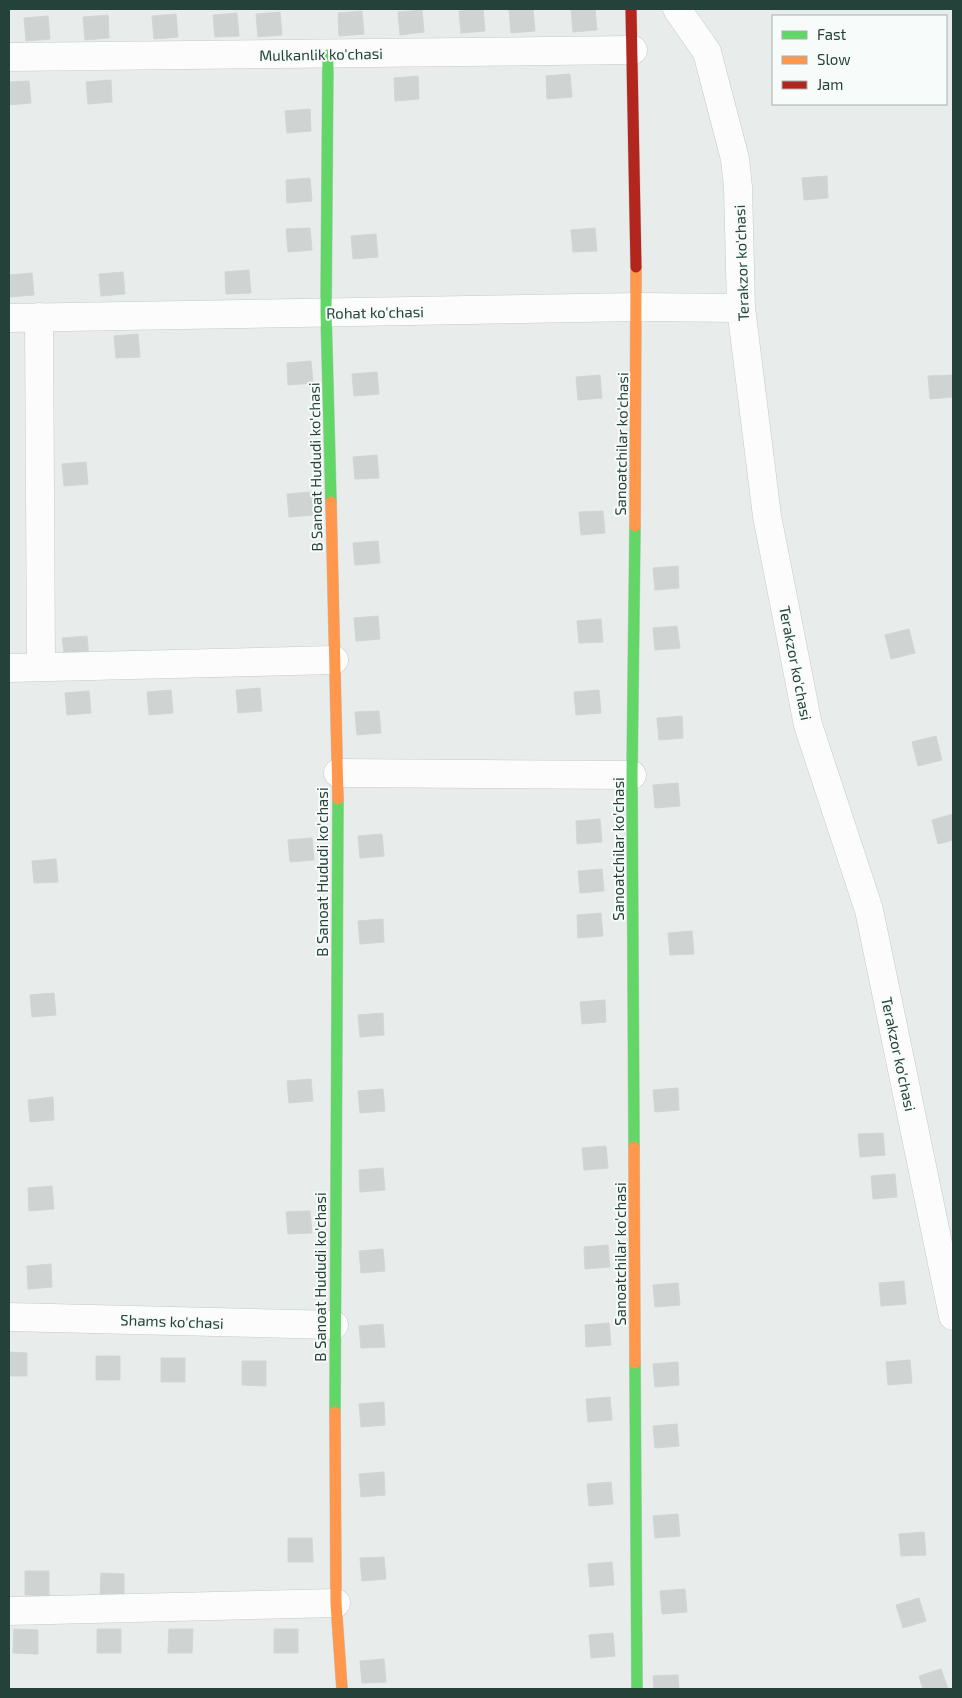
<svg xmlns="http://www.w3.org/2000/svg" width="962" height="1698" font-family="'Exo 2',sans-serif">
<rect width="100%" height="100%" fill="#e8edeb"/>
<path fill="#cfd4d2" stroke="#d1d6d4" d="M483 9 485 31 461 33 459 11Z
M533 9 535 31 511 33 509 10Z
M571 9H595L597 30 573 32Z
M422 10 424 32 400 35 398 12Z
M362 11 364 34 339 36 338 13Z
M280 12 282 35 258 37 256 14Z
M237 13 239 36 215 37 213 15Z
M176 14 178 37 154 39 152 16Z
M108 15 109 38 85 40 83 17Z
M48 16 50 39 26 41 24 18Z
M570 74 572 97 547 99 546 76Z
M418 76 419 99 395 101 394 78Z
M111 80 112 102 88 104 86 82Z
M29 81 31 103 9 105V82Z
M310 109 311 131 287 133 285 111Z
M827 176 828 198 804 200 802 178Z
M310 178 312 201 287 203 286 180Z
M310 228 312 250 288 252 286 229Z
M595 228 597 251 573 252 571 230Z
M376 234 378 257 353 259 351 236Z
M249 270 251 293 226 294 225 272Z
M123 272 125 294 101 296 99 274Z
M32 273 34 295 9 297V275Z
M138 334 140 357 116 358 114 336Z
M311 361 313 383 288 385 287 363Z
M377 372 379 394 354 396 352 374Z
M600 375 602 398 578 400 576 377Z
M952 375 953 397 930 399 928 376Z
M377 455 379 478 355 479 353 457Z
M86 462 88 484 64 486 62 464Z
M312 492 314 515 289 517 287 494Z
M603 511 605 533 581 535 579 512Z
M378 541 380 563 355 565 353 543Z
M678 566 679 588 655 590 653 568Z
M378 616 380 639 356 641 354 618Z
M601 619 603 642 579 643 577 621Z
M677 626 680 648 655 650 653 628Z
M909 629 915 653 891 659 885 635Z
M87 636 89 658 65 660 62 638Z
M260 688 262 711 238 713 236 690Z
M171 690 173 713 149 715 147 692Z
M599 690 601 713 576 715 574 692Z
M89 691 91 713 67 715 65 693Z
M379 711 381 733 357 735 355 712Z
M682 716 683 738 659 740 657 718Z
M936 736 942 760 918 766 912 742Z
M678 783 680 806 655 808 653 785Z
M953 814V840L938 844 932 820Z
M600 819 602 842 577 844 576 821Z
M382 834 384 856 360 858 358 836Z
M312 838 314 860 290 862 288 840Z
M56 859 58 882 34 883 32 861Z
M602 869 604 891 580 893 578 871Z
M601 913 603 936 578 938 577 915Z
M383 919 384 942 360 944 358 921Z
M692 931 694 954 670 955 668 933Z
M54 993 56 1015 32 1017 30 995Z
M605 1000 606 1022 582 1024 580 1002Z
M383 1013 384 1035 360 1037 358 1015Z
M311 1079 313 1101 289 1103 287 1081Z
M678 1088 679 1110 655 1112 653 1090Z
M383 1089 385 1111 360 1113 358 1091Z
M53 1097 54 1120 30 1122 28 1100Z
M883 1133 885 1155 860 1157 858 1134Z
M606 1146 608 1168 584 1170 582 1148Z
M383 1168 385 1190 360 1192 359 1170Z
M895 1174 897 1197 873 1199 871 1176Z
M52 1186 54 1209 29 1211 28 1188Z
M310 1211 312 1233 288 1234 286 1212Z
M608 1245 610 1267 585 1269 584 1247Z
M383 1249 385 1271 361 1273 359 1251Z
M51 1264 52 1287 28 1289 27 1266Z
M904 1281 906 1304 881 1306 879 1283Z
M678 1283 680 1305 655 1307 653 1285Z
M609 1323 611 1345 586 1347 585 1325Z
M383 1324 385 1347 361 1348 359 1326Z
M9 1352 27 1353V1376H9Z
M96 1356H120V1380H96Z
M161 1358H185V1382H161Z
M910 1360 912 1383 888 1385 886 1362Z
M242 1361H266V1386L242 1385Z
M678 1362 679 1385 655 1387 653 1364Z
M610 1397 612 1420 588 1422 586 1399Z
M384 1402 385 1425 361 1427 359 1404Z
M677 1424 679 1446 655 1448 653 1426Z
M384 1472 385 1495 361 1497 359 1474Z
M611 1482 613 1504 589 1506 587 1484Z
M678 1514 680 1536 655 1538 653 1516Z
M924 1532 926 1555 901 1556 899 1534Z
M288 1538H312L313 1562H288Z
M384 1557 386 1579 362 1581 360 1558Z
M612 1562 614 1585 590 1587 588 1564Z
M25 1571H49V1596L25 1595Z
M101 1573 124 1574V1598L100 1597Z
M685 1589 687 1612 662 1614 660 1591Z
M919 1598 926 1621 903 1628 896 1605Z
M14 1629 38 1630V1654L13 1653Z
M97 1629H121V1653H97Z
M169 1629H193L192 1653H168Z
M274 1629H298V1653H274Z
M613 1633 615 1656 591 1658 589 1635Z
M384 1659 386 1682 362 1683 360 1661Z
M941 1669 948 1689H923L919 1676Z
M678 1675 679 1689H654L653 1676Z"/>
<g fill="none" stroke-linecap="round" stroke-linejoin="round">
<defs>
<path id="street" d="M677 9 707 52 735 159 738 187 741 308 767 516 808 725 869 910 953 1316
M9 57 633 50
M39 317 41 667
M9 318 637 307 741 308
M9 668 334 660
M338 773 632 775
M9 1317 334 1325
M9 1611 336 1603"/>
<path id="fast" d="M328 55 326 312 331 502
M634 1147 632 775 635 526
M635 1363 637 1689
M335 1412 338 799"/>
<path id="slow" d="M331 502 338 799
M635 526 636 267
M634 1147 635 1363
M335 1412 336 1603 342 1689"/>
<path id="jam" d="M631 9 636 267"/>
</defs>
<use href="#street" stroke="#c5cac8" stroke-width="29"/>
<use href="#fast" stroke="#c3cbc8" stroke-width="12"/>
<use href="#slow" stroke="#c3cbc8" stroke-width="12"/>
<use href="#jam" stroke="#c3cbc8" stroke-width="12"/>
<use href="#street" stroke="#fcfcfc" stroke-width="28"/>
<use href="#fast" stroke="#63d668" stroke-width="11"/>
<use href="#slow" stroke="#ff974d" stroke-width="11"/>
<use href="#jam" stroke="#b3261e" stroke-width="11"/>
</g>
<g text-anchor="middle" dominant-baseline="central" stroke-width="4" stroke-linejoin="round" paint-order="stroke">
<g font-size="15" fill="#24423a" stroke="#f7fbf9">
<text transform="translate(321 54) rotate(-1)">Mulkanlik ko'chasi</text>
<text transform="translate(741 263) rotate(-92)">Terakzor ko'chasi</text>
<text transform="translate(375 312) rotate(-1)">Rohat ko'chasi</text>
<text transform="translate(621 444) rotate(-89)">Sanoatchilar ko'chasi</text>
<text transform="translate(315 467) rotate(-91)">B Sanoat Hududi ko'chasi</text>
<text transform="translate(796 663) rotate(79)">Terakzor ko'chasi</text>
<text transform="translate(618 849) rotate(-90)">Sanoatchilar ko'chasi</text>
<text transform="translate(322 872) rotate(-90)">B Sanoat Hududi ko'chasi</text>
<text transform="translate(899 1054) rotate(78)">Terakzor ko'chasi</text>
<text transform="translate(620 1254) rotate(-90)">Sanoatchilar ko'chasi</text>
<text transform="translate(320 1277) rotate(-90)">B Sanoat Hududi ko'chasi</text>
<text transform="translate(172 1321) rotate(2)">Shams ko'chasi</text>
</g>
</g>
<rect width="962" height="1698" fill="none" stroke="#24423a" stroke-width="20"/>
<rect x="772" y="15" width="175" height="90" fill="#f7fbf9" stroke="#a3b1ad"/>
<rect x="782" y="31" width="25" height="8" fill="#63d668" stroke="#a3b1ad"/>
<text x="817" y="40" font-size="15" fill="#24423a">Fast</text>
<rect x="782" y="56" width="25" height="8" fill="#ff974d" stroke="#a3b1ad"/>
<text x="817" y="65" font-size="15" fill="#24423a">Slow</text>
<rect x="782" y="81" width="25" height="8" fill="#b3261e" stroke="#a3b1ad"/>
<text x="817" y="90" font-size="15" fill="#24423a">Jam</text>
</svg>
